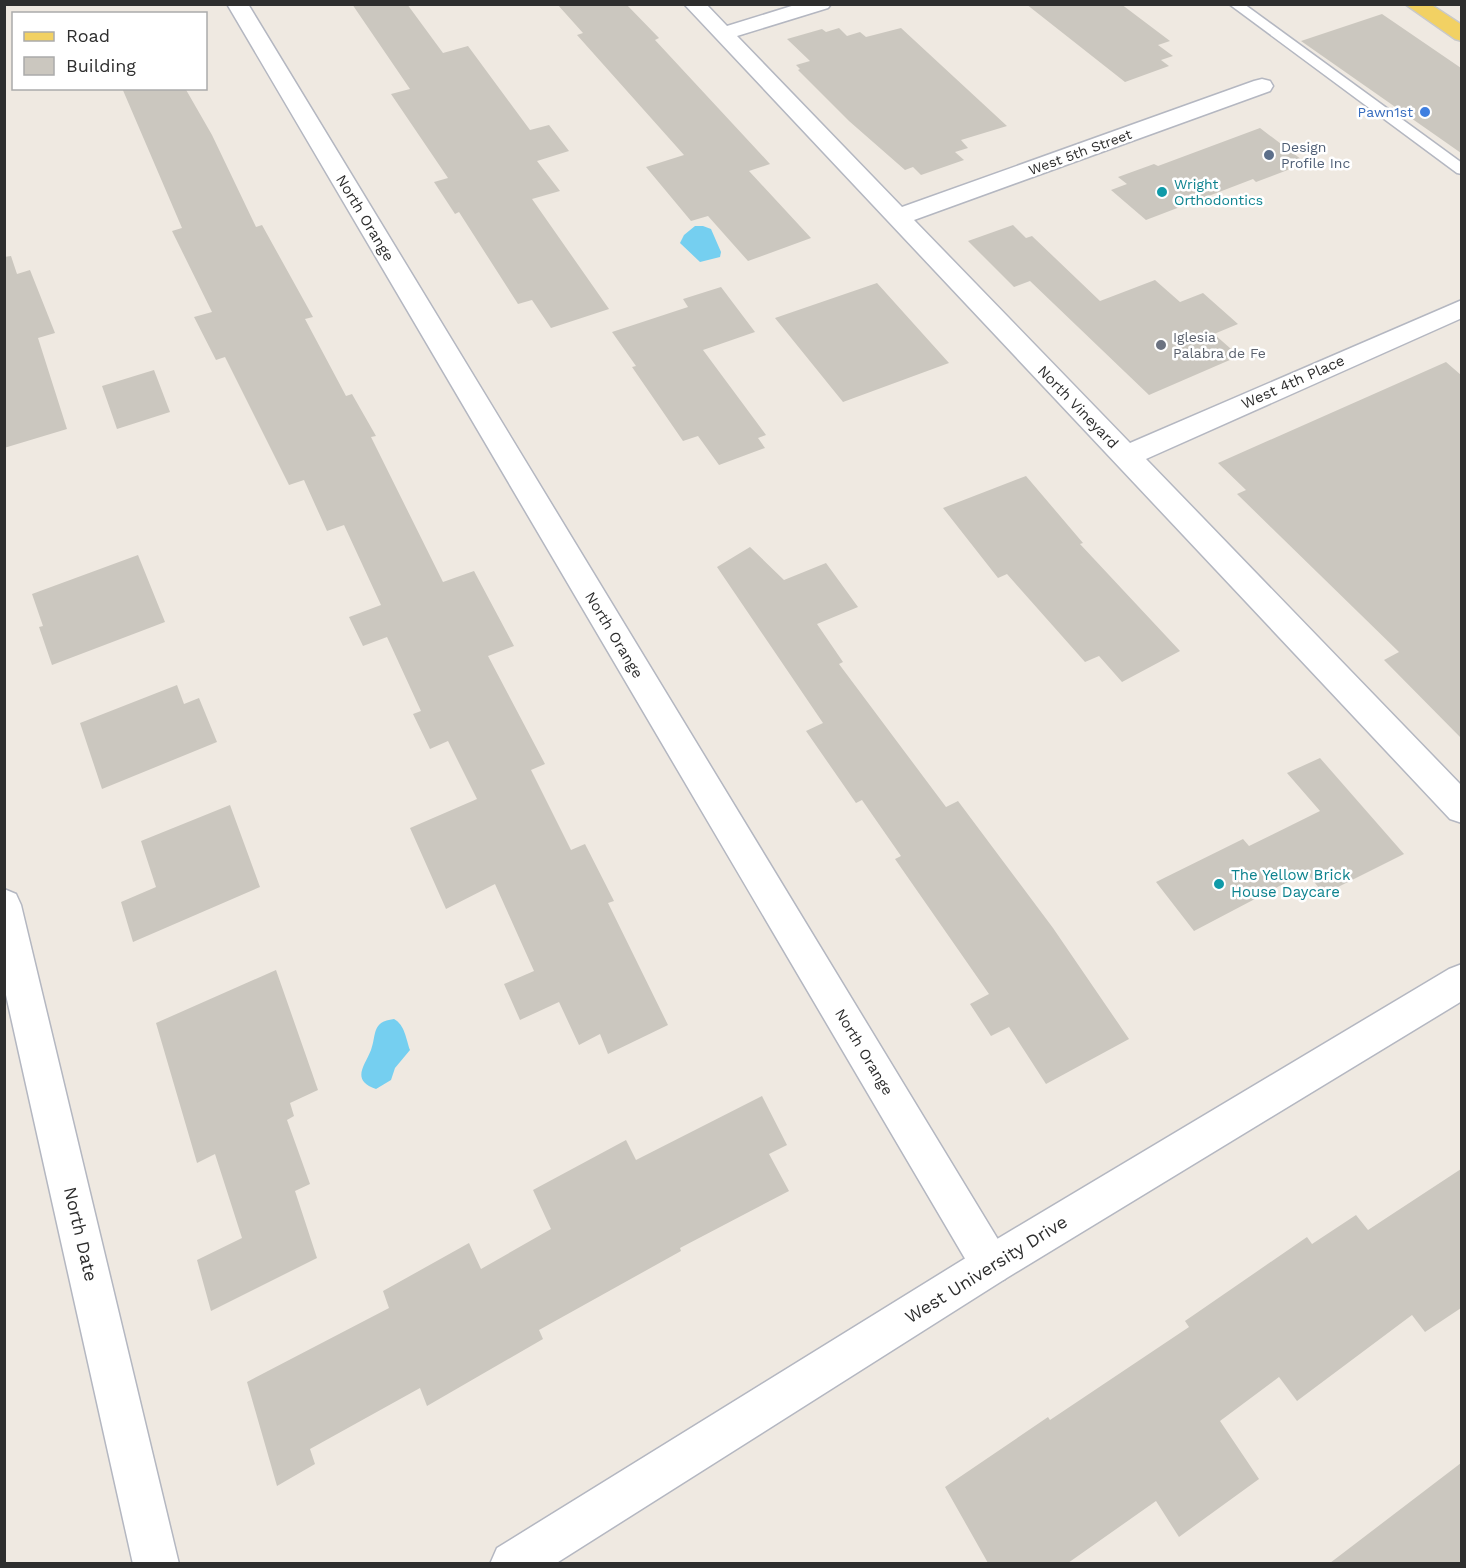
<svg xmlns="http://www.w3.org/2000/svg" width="1466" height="1568" font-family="'Work Sans',sans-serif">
<rect width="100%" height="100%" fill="#efe9e1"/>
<path fill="#75cff0" d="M695 226H703L711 229 721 252 720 257 700 262 680 243 684 235Z
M394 1019C405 1025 406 1039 410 1050L395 1068 391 1080 376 1089C351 1080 364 1067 371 1050 377 1034 371 1022 394 1019Z"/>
<path fill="#cbc7bf" d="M352 4H407L443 53 468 46 530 130 549 125 569 151 537 161 560 191 532 199 609 309 551 328 532 300 518 304 459 212 455 214 434 182 448 178 391 94 410 89Z
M557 4H626L659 38 655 40 770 164 749 171 811 238 748 261 708 216 691 221 646 167 684 155 577 35 583 33Z
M1026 4H1121L1170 41 1158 45 1173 56 1161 60 1169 66 1125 82Z
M1382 14 1461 68V153L1301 41Z
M839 28 847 36 860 32 866 37 901 28 1007 126 961 140 968 148 955 152 964 160 921 175 913 167 905 170 849 121 798 70 800 69 796 65 810 61 787 39 822 29 826 32Z
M122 88H185L212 135 256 227 262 225 313 317 305 319 346 396 352 394 376 436 371 437 443 582 474 571 514 646 488 656 545 764 531 770 571 850 585 844 614 901 608 903 668 1025 608 1054 600 1034 579 1045 559 1002 520 1020 504 984 534 971 495 884 446 909 410 828 477 799 448 741 430 749 413 714 421 711 387 637 363 646 349 617 381 605 344 525 327 531 304 480 289 485 225 357 216 360 194 317 212 312 172 231 182 228Z
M1260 128 1306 163 1256 182 1253 179 1146 220 1111 190 1127 184 1118 177 1154 164 1158 166Z
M1013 225 1026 238 1032 236 1100 301 1155 280 1180 302 1203 293 1238 324 1214 334 1239 356 1149 395 1030 281 1014 287 968 241Z
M11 256 17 274 30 270 55 333 38 338 67 429 4 448V257Z
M877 283 949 363 843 402 775 318Z
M721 287 755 332 703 350 766 435 758 438 765 448 719 465 698 436 683 441 632 367 636 366 612 332 688 307 683 299Z
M1446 362 1461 375V738L1384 660 1399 652 1237 494 1246 490 1218 463Z
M154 370 170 412 117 429 102 386Z
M1026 476 1083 543 1080 544 1180 651 1122 682 1099 656 1085 662 1007 574 998 578 943 508Z
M750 547 784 580 826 563 858 607 817 624 843 662 839 664 946 807 958 801 1053 928 1129 1039 1046 1084 1009 1027 991 1036 970 1004 989 994 895 859 901 856 862 800 856 803 806 731 823 723 717 567Z
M138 555 165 622 52 665 39 627 43 626 32 594Z
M177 685 184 704 199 698 217 742 102 789 80 723Z
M1320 758 1404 854 1324 894 1306 872 1194 931 1156 882 1243 839 1249 846 1320 811 1287 773Z
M230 805 260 887 133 942 121 902 156 887 141 841Z
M276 970 318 1090 290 1103 294 1116 287 1120 310 1184 295 1191 317 1258 211 1311 197 1260 242 1238 215 1154 197 1163 156 1023Z
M762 1096 787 1145 769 1154 789 1191 680 1248 681 1251 539 1330 543 1339 427 1406 420 1388 310 1449 315 1464 277 1486 247 1382 389 1308 383 1291 469 1243 481 1269 551 1229 533 1190 626 1140 636 1160Z
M1461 1169V1308L1425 1332 1412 1315 1297 1401 1279 1377 1220 1421 1259 1479 1179 1537 1156 1501 1068 1563H988L945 1487 1048 1417 1050 1420 1189 1327 1185 1321 1307 1237 1312 1244 1356 1215 1368 1230Z
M1461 1463V1563H1330Z"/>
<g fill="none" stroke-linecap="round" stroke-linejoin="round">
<defs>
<path id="service" d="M1229 4H1244L1462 163V174L1457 173Z"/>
<path id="minor" d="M227 4H248L1005 1251 1011 1265 1005 1279 991 1285 977 1279Z
M684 4H706L727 26 798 4H831L828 8 737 36 902 207 1254 81 1262 79 1270 81 1273 86 1270 91 914 220 1130 443 1462 300V318L1146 459 1462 786V823L1450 819Z
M4 889 16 894 21 905 179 1564H133L4 986Z"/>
<path id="secondary" d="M1462 964V1001L1005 1279 555 1564H490L497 1548 977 1251 1449 969Z"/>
<path id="primary" d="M1405 4H1430L1462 25V41L1455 39Z"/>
</defs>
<use href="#service" stroke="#b4b7c1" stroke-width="3"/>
<use href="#minor" stroke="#b4b7c1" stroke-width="3"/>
<use href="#secondary" stroke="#b4b7c1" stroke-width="3"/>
<use href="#primary" stroke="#c9c9c9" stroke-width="3"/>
<use href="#service" fill="#fff" fill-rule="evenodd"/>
<use href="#minor" fill="#fff" fill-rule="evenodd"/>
<use href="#secondary" fill="#fff" fill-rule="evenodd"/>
<use href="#primary" fill="#f2d163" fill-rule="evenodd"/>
</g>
<circle fill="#3f7fe0" stroke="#fff" stroke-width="2" cx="1425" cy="112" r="6"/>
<circle fill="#5c6f8a" stroke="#fff" stroke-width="2" cx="1269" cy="155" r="6"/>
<g fill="#0f9aa8" stroke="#fff" stroke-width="2">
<circle cx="1162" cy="192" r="6"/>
<circle cx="1219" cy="884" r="6"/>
</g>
<circle fill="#6b7280" stroke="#fff" stroke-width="2" cx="1161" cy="345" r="6"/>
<g text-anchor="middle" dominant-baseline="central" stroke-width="5" stroke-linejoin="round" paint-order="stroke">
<g font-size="14" fill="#366cbe" stroke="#fff" text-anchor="end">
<text x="1413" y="112">Pawn1st</text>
</g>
<g font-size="14" fill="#4e5e75" stroke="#fff" text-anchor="start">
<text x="1281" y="147">Design<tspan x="1281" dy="16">Profile Inc</tspan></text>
</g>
<g font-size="14" fill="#2e2e2e" stroke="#fff">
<text transform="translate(1080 152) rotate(-20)">West 5th Street</text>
</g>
<g font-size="14" fill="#0d838f" stroke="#fff" text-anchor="start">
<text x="1174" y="184">Wright<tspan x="1174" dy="16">Orthodontics</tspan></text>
</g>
<g font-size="14" fill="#5b616d" stroke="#fff" text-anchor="start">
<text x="1173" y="337">Iglesia<tspan x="1173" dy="16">Palabra de Fe</tspan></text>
</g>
<g font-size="15" fill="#2e2e2e" stroke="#fff">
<text transform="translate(365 218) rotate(59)">North Orange</text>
<text transform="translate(1293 382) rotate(-24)">West 4th Place</text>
<text transform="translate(1078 407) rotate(46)">North Vineyard</text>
<text transform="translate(614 635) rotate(59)">North Orange</text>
<text transform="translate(864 1052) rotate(59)">North Orange</text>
</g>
<g font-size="15" fill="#0d838f" stroke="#fff" text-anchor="start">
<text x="1231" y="875">The Yellow Brick<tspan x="1231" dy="17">House Daycare</tspan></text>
</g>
<g font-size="18" fill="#2e2e2e" stroke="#fff">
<text transform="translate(81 1234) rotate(77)">North Date</text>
<text transform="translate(986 1269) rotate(-32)">West University Drive</text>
</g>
</g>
<rect width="1466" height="1568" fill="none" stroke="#2e2e2e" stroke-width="12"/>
<rect x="12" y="12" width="195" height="78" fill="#ffffff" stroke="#ababab" stroke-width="1.5"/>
<rect x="24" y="32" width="30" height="9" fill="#f2d163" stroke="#ababab" stroke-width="1.5"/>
<text x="66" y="42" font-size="18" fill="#2e2e2e">Road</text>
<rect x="24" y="57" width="30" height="18" fill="#cbc7bf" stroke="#ababab" stroke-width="1.5"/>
<text x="66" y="72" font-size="18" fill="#2e2e2e">Building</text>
</svg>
